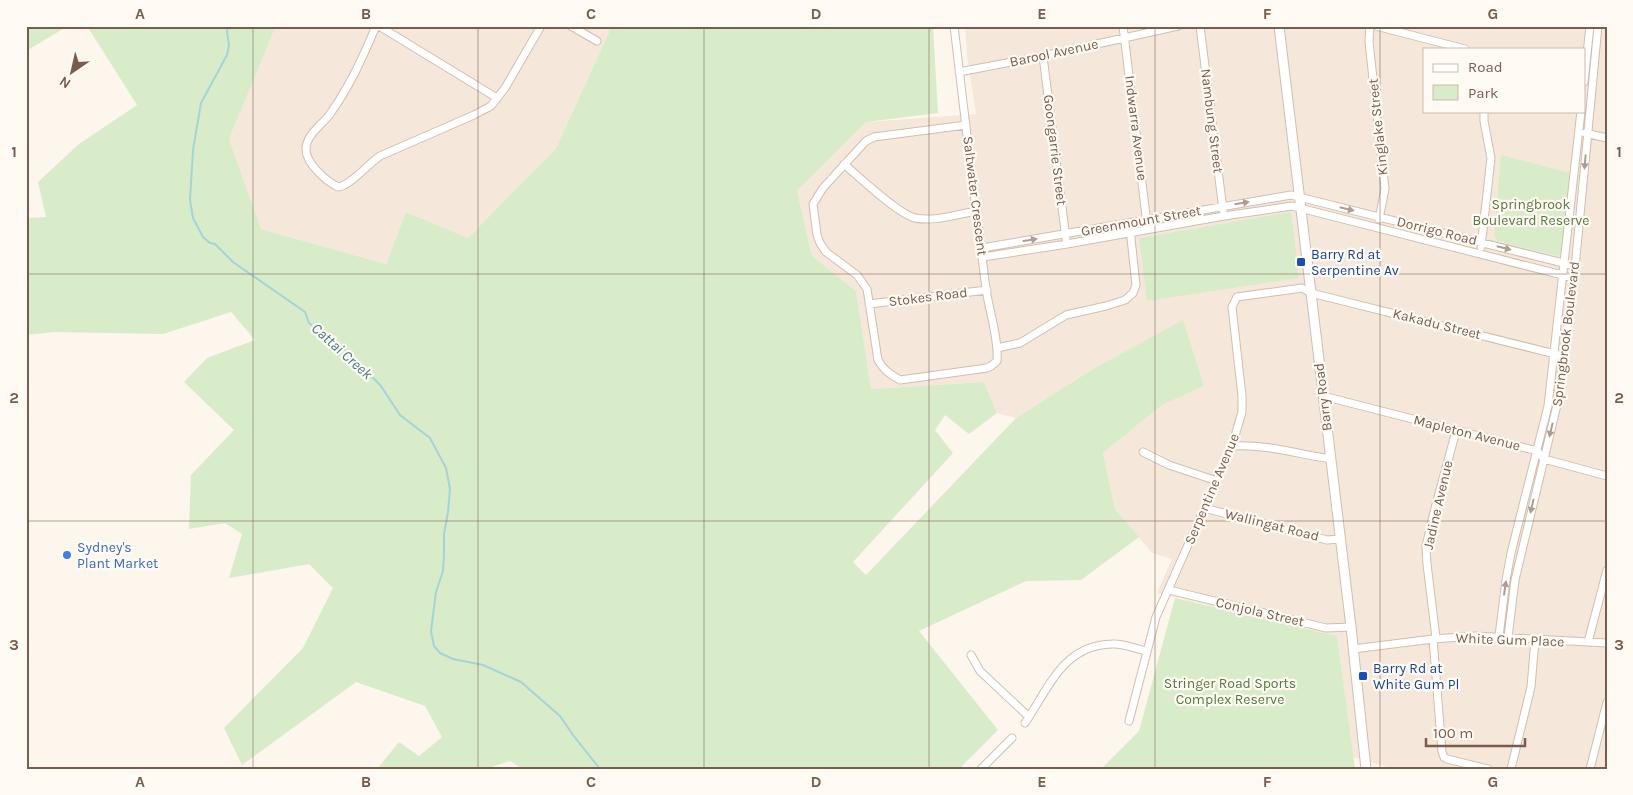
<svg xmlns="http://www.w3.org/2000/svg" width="1633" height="795" font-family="Karla,sans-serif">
<rect width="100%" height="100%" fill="#fdf6ec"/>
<path fill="#f5e8da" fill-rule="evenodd" d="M276 26H612L556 148 468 238 406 212 386 264 261 229 229 139Z
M965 26H1607V769H1394L1353 757 1337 636 1157 593 1172 559 1152 553 1115 509 1103 453 1162 405 1204 386 1183 321 1093 369 1016 418 997 413 984 382 871 389 856 291 812 256 797 191 866 122 976 114 967 56ZM1424 49H1584V111H1424Z"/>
<path fill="#d8ecc9" d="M26 26H68L26 51Z
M87 26H276L229 139 261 229 386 264 406 212 468 238 556 148 612 26H933L938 113 866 122 797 191 812 256 856 291 871 389 984 382 997 413 969 434 945 415 935 430 953 453 853 562 866 575 1016 418 1093 369 1183 320 1204 386 1162 405 1103 453 1115 509 1139 537 1081 580 1026 581 919 631 998 730 959 769H523L510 761 485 769H377L399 742 419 756 442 737 425 706 356 682 242 765 224 728 303 648 333 588 309 564 229 578 242 534 225 523 189 529 191 475 234 430 184 382 207 358 255 340 231 312 163 334 55 332 26 335V218L46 217 38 182 79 144 137 105Z
M1501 155 1570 173 1562 253 1558 256 1497 241 1494 236Z
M1291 212 1299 278 1147 301 1139 238Z
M1175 598 1337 636 1355 769H1101L1139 731Z"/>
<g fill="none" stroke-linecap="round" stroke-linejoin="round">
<path stroke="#a5d3da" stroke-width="2" d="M228 26 227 32 229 45 227 55 201 103 193 150 190 200 193 218 203 237 210 243 215 244 233 262 305 312 309 323 350 354 381 386 400 415 430 438 446 468 450 489 448 512 444 534V556L443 571 436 592 431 631 434 646 440 653 453 659 483 665 521 682 560 716 573 735 600 769"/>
<defs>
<path id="minor" d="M376 26C363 57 350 86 330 114 323 124 307 134 306 148 305 163 326 181 338 187 350 186 368 164 380 156L474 115 491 106 505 88 541 26
M379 26 497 98
M571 26 597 41
M954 26C964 114 975 201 986 289 989 310 999 340 997 361L991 366 987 368 900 380C890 374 883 370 878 360L867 289 857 275 826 252 820 243 817 235 813 204 823 188 866 141 874 137 966 125
M1123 26 1147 224
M1200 26 1223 210
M1370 26 1369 42 1385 189 1379 219
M1376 26 1465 49
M1043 56 1066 239
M959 72 1043 56 1178 26
M1584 82 1590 26
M1585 133 1607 138
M844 164C859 177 898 214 915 218 935 222 958 214 977 211
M1481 247 1491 158 1484 121V111
M982 248 1291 195 1575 266
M983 257 1067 244 1224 216 1292 206 1574 278
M869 304 987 290
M997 348 1020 343 1066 315 1106 306 1125 300 1133 293 1136 285 1130 229
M1323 396 1537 451 1544 459 1607 476
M1232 446C1269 444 1296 454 1331 459
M1143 452 1169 465 1217 481
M1204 508 1327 540 1340 539
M1169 590 1326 628 1351 627
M1499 636 1506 580 1511 553 1548 406 1581 111
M1508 637 1515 580 1557 405 1574 278 1598 26
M1436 638 1427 564 1426 546 1434 512 1456 431
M1433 639 1442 752 1444 757 1447 759 1488 769
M1588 642 1607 570
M1353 649 1433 639 1475 636 1607 643
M971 655 980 671 1029 717
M1129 721 1156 617 1232 446 1242 412V396L1232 307 1237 297 1302 288 1311 293 1563 356
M1025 723C1049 688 1063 645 1112 644 1123 643 1136 649 1146 651
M981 769 1012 738
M1511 769 1531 687 1535 640
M1590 769 1607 702"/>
<path id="tertiary" d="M1279 26 1351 627 1366 769"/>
</defs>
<use href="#minor" stroke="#d1beb0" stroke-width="9"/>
<use href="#tertiary" stroke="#d1beb0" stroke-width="11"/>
<use href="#minor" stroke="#fff" stroke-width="7"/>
<use href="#tertiary" stroke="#fff" stroke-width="9"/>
</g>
<defs><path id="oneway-solid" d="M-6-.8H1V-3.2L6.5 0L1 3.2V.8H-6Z" transform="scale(1.25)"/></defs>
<g fill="#af9d94">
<use href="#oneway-solid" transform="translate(1585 162) rotate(95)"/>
<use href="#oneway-solid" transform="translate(1242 203) rotate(-9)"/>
<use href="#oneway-solid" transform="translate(1347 209) rotate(13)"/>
<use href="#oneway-solid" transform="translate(1030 240) rotate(-9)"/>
<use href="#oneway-solid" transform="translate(1504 248) rotate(14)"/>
<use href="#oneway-solid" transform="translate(1551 430) rotate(103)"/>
<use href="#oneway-solid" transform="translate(1532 506) rotate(103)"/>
<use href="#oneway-solid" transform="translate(1505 588) rotate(-82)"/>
</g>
<path fill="none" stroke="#7a5c4d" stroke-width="1" stroke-opacity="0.55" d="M253 26V769M478 26V769M704 26V769M929 26V769M1155 26V769M1380 26V769M26 274H1607M26 521H1607"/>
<g fill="#1a4fb4" stroke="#fffaf3" stroke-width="2">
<rect x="1296" y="257" width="10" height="10" rx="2.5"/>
<rect x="1358" y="671" width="10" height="10" rx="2.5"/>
</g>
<circle fill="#3f7fe0" stroke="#fffaf3" stroke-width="2" cx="67" cy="555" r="5"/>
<g text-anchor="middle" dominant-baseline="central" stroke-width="4.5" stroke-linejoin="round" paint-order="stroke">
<g font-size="14" fill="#7a5c4d" stroke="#fffaf3">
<text transform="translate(1054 53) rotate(-12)">Barool Avenue</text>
<text transform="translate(1212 121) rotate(83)">Nambung Street</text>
<text transform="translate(1378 127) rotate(-96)">Kinglake Street</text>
<text transform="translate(1136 128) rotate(83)">Indwarra Avenue</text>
<text transform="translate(1055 150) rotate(83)">Goongarrie Street</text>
<text transform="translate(975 196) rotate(83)">Saltwater Crescent</text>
<text transform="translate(1141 221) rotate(-10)">Greenmount Street</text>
<text transform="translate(1437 231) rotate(14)">Dorrigo Road</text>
<text transform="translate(928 297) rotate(-7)">Stokes Road</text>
<text transform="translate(1437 324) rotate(14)">Kakadu Street</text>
<text transform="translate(1566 334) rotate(-83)">Springbrook Boulevard</text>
<text transform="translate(1323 397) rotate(-97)">Barry Road</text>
<text transform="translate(1467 433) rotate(14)">Mapleton Avenue</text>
<text transform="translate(1212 489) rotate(-67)">Serpentine Avenue</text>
<text transform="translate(1438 505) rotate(-77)">Jadine Avenue</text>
<text transform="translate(1272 525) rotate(14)">Wallingat Road</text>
<text transform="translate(1260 612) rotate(13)">Conjola Street</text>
<text transform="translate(1510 640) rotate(2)">White Gum Place</text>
</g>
<g font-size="14" fill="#537a41" stroke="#fffaf3">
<text x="1531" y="204">Springbrook<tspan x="1531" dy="16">Boulevard Reserve</tspan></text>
<text x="1230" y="683">Stringer Road Sports<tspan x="1230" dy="16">Complex Reserve</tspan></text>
</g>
<g font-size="14" fill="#164399" stroke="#fffaf3" text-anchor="start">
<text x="1311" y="254">Barry Rd at<tspan x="1311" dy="16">Serpentine Av</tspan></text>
<text x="1373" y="668">Barry Rd at<tspan x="1373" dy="16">White Gum Pl</tspan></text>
</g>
<g font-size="14" fill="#366cbe" stroke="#fffaf3" text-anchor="start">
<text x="77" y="547">Sydney's<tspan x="77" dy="16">Plant Market</tspan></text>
</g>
<g font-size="15" font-style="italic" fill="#437c86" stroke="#fffaf3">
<text transform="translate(342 351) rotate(42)">Cattai Creek</text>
</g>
</g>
<rect width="1633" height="795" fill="none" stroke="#fffaf3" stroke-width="55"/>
<rect x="1423" y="48" width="162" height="65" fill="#fffaf3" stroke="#cabbb1"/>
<rect x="1433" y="64" width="25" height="8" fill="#ffffff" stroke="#cabbb1"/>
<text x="1468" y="72" font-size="15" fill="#7a5c4d">Road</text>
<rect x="1433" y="85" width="25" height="15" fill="#d8ecc9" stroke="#cabbb1"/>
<text x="1468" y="98" font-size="15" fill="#7a5c4d">Park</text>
<g transform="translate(72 72) rotate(214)" stroke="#fffaf3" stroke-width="4" paint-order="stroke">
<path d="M0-4L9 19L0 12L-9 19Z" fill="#7a5c4d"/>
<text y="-8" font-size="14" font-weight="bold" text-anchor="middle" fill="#7a5c4d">N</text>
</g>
<path d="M1426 738v8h99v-8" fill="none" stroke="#7a5c4d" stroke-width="2.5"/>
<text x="1433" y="738" font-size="15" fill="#7a5c4d" stroke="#fffaf3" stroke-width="4" paint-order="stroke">100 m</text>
<rect x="28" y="28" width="1578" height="740" fill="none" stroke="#7a5c4d" stroke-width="2"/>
<g font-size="16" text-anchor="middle" font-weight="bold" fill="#7a5c4d">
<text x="140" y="19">A</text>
<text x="366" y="19">B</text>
<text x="591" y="19">C</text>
<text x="816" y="19">D</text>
<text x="1042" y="19">E</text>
<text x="1267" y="19">F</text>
<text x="1493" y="19">G</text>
<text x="14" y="157">1</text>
<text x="1619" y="157">1</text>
<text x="14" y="403">2</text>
<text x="1619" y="403">2</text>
<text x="14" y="650">3</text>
<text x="1619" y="650">3</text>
<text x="140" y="787">A</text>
<text x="366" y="787">B</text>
<text x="591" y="787">C</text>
<text x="816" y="787">D</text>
<text x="1042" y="787">E</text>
<text x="1267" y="787">F</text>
<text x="1493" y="787">G</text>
</g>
</svg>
